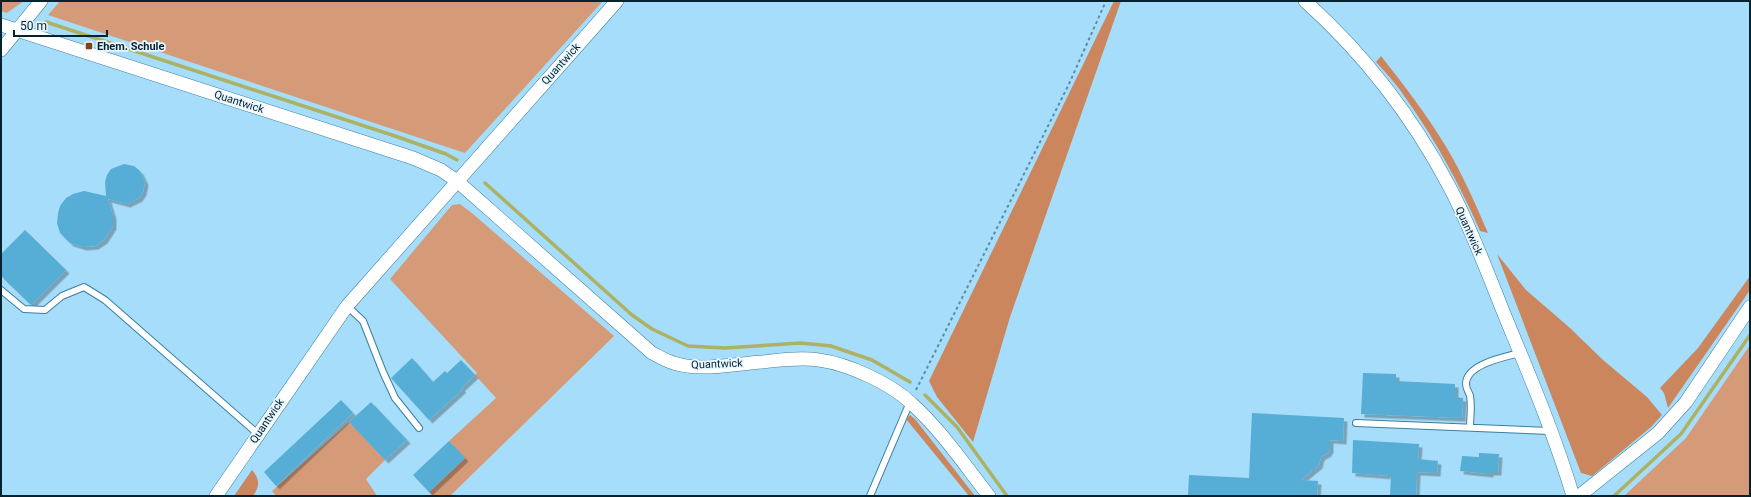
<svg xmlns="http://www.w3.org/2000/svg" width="1751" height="497" font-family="Roboto,sans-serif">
<defs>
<filter id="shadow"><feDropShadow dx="3.5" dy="3.5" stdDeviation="0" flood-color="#0004"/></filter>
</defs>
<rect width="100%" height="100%" fill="#a6ddfa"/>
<path fill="#d59b79" d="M1 1H24L7 13 1 11Z
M60 1H603L465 153 48 15Z
M460 204 473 214 614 336 450 496H433L429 492 465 458 449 441 496 398 475 375 477 373 390 279 452 205Z
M1750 345V496H1624L1686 438Z
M349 422 385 460 366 479 377 496H276L272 491Z"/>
<path fill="#cb865d" d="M1114 1H1121L1010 317 973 442 937 397 929 381Z
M1381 56C1404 85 1426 114 1445 145 1462 173 1475 203 1488 233L1480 231C1460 185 1436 141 1407 100 1398 86 1387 74 1376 62Z
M1497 254 1526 290 1570 328 1603 360 1647 397 1662 415 1651 427 1592 476 1581 473Z
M1750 276V290L1668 408 1664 393 1660 388 1698 348Z
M910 415 915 419 975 496H969L906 419Z
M252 470C260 479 260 486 253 496H234Z"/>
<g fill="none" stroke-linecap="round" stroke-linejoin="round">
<path stroke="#adb163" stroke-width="3.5" d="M46 22 395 136 446 154 457 160
M485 183 632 315 652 329 688 346 725 348 801 343 831 346 872 360 910 382
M925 395 957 427 1007 496
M1614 496 1681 434 1750 335"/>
</g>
<path fill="#57add5" filter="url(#shadow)" d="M124 164 134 166 140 171 145 182 143 192 139 198 127 204 108 199 113 216V226L104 240 95 246 83 247 70 243 60 233 57 223 58 213 60 206 66 198 73 194 84 191 106 196 105 182 107 175 111 169Z
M25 230 66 270 31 305 1 276V254Z
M412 358 433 382 445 371 447 373 461 360 475 375 461 388 463 389 429 420 391 378Z
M1363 373 1396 374V381L1455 384V397L1463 398 1462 418 1361 414Z
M341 400 353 413 276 486 264 472Z
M371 402 407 440 385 460 349 422Z
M1252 413 1344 418 1343 441 1330 440V449L1328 453 1321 457 1319 465 1301 480 1318 481 1317 496H1188L1189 475 1249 478Z
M1353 440 1419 444 1418 459 1438 461 1437 473 1417 472 1416 496H1390L1391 476 1352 473Z
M449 441 465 458 429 492 413 475Z
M1479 453 1499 454 1498 472H1490V474L1460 471 1462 456 1479 457Z"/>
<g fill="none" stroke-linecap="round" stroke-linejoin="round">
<defs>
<path id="lane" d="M1 290 24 309 45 310 62 296 84 287 105 300 258 434
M347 306 363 321 383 372 395 398 419 428
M1356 423 1551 431
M1470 427C1470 417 1472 406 1470 396 1469 392 1466 389 1466 384 1466 364 1505 357 1520 353
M870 496 910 402"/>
<path id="street" d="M1305 1C1363 53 1412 116 1449 186 1471 227 1489 277 1507 321 1531 379 1555 436 1573 496
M1 25 413 158 441 170 457 181 652 353C658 356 663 359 668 361 696 373 732 364 762 362 780 360 801 357 819 360 848 364 890 383 911 403 941 430 964 464 989 496
M1 50 41 1
M216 496 347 306 617 1
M1579 496 1658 433 1686 402 1750 307"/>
</defs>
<use href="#lane" stroke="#397fa0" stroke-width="8"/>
<use href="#street" stroke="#397fa0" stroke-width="14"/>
<path stroke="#608ca2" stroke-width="2" stroke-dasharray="3 3" stroke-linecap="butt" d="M916 390 1069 84 1106 1"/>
<use href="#lane" stroke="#fff" stroke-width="6"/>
<use href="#street" stroke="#fff" stroke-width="13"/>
</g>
<rect fill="#844211" stroke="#eaf7ff" stroke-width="1.5" x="85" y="42" width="8" height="8" rx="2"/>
<g text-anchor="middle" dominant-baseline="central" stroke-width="3.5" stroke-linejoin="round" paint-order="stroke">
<g font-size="11" font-weight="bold" fill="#04222f" stroke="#eaf7ff" text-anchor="start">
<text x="97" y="46">Ehem. Schule</text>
</g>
<g font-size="11" fill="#04222f" stroke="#eaf7ff">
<text transform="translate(561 64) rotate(-48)">Quantwick</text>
<text transform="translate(239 102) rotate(18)">Quantwick</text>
<text transform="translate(1469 231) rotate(66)">Quantwick</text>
<text transform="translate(717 364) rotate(-2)">Quantwick</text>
<text transform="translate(267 421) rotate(-56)">Quantwick</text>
</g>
</g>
<rect width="1751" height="497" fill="none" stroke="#04222f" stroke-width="4"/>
<path d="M14 30v6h93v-6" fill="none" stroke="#04222f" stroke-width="2"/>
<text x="20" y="30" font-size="12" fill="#04222f" stroke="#eaf7ff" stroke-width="3" paint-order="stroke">50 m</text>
</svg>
